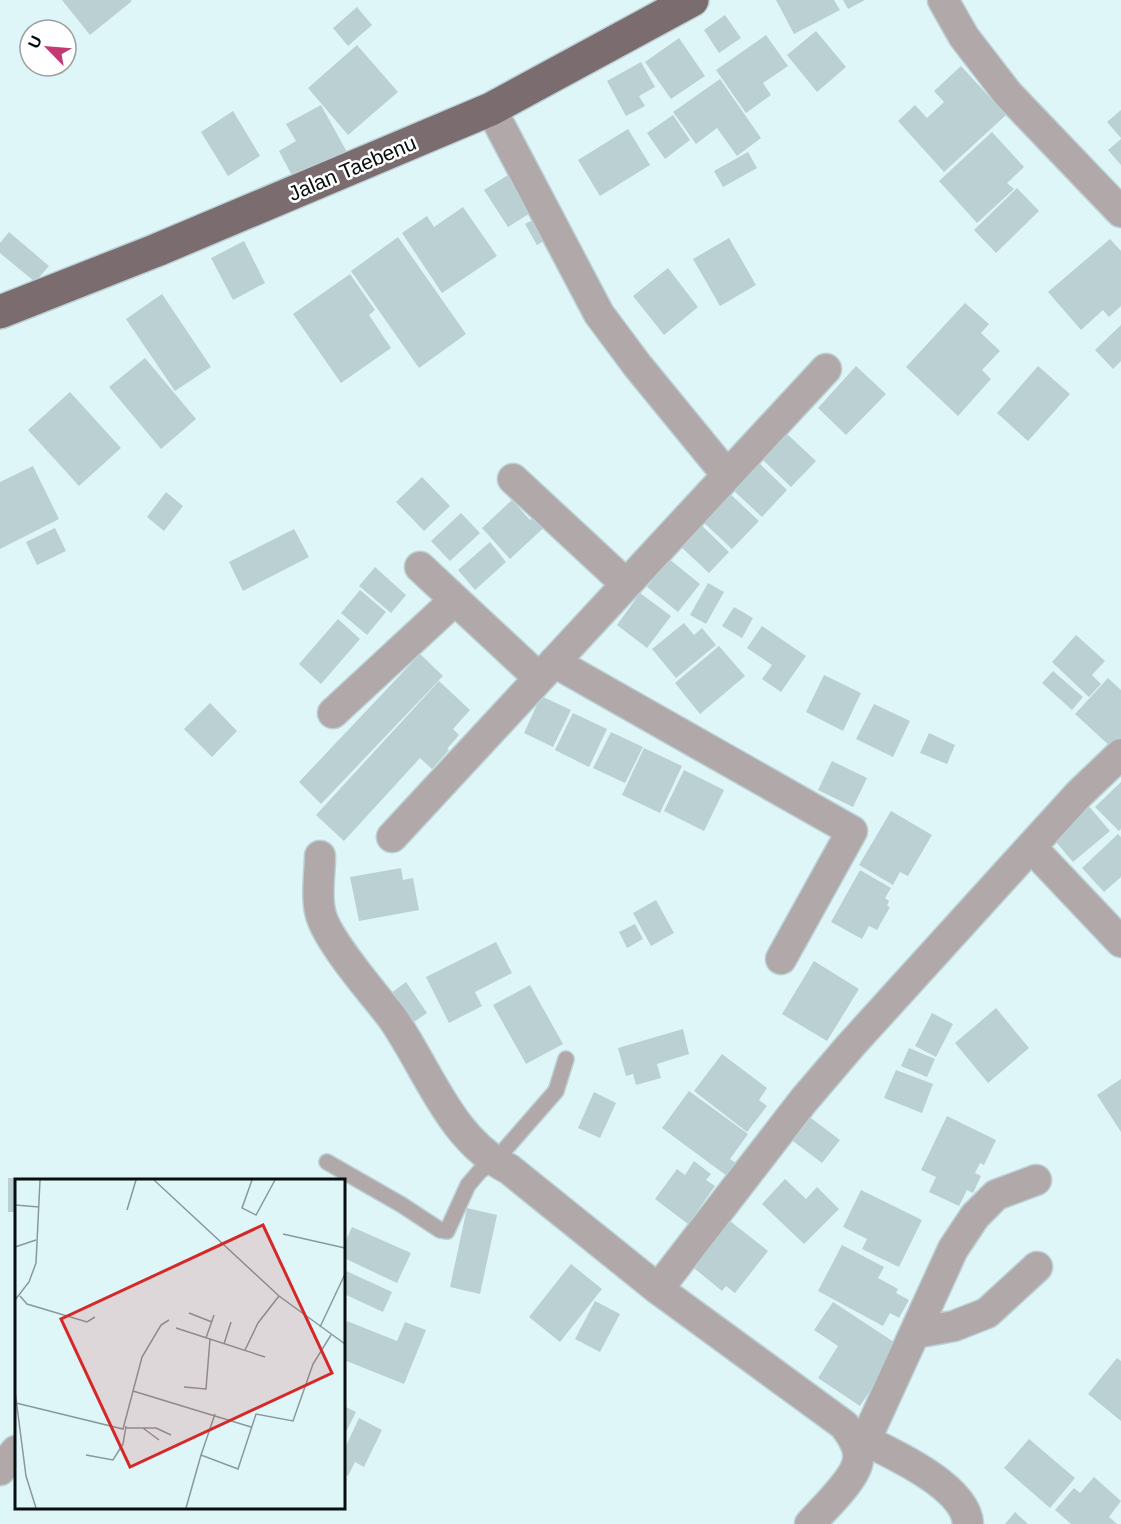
<svg xmlns="http://www.w3.org/2000/svg" width="1121" height="1524" font-family="Helvetica,sans-serif">
<rect width="100%" height="100%" fill="#dff6f9"/>
<path fill="#bad0d3" d="M62 0H130L132 1 90 35Z
M776 0H834L840 10 794 34Z
M843 0H865L848 9Z
M357 7 372 25 348 46 333 28Z
M725 15 741 38 719 53 704 30Z
M816 31 846 67 817 92 787 55Z
M766 35 788 66 763 83 771 95 746 113 716 70Z
M679 38 705 76 671 99 645 62Z
M357 45 398 92 348 135 308 88Z
M641 62 655 87 639 96 645 106 626 116 607 81Z
M961 66 1006 115 944 172 898 121 915 105 927 118 944 102 934 91Z
M720 79 761 138 737 156 717 128 696 144 673 112Z
M321 105 348 154 296 183 279 151 296 141 286 124Z
M1121 110V138L1107 122Z
M233 111 260 156 228 176 201 132Z
M673 115 690 140 665 159 647 133Z
M628 129 650 165 600 196 578 160Z
M992 132 1024 167 1007 183 1014 189 977 223 939 181Z
M1121 139V165L1108 150Z
M748 152 757 168 723 187 714 171Z
M511 173 535 210 508 227 484 190Z
M1017 188 1039 211 996 253 974 230Z
M463 207 497 256 442 293 402 233 427 216 434 227Z
M542 215 554 235 537 245 525 224Z
M9 232 49 266 35 282 0 253V243Z
M398 237 466 334 419 368 351 271Z
M729 238 756 285 720 306 693 259Z
M1110 239 1121 251V306L1109 317 1103 310 1081 330 1048 292Z
M244 241 265 283 233 300 211 258Z
M668 268 698 307 664 335 633 296Z
M350 274 375 310 369 315 391 348 341 383 293 314Z
M162 294 211 367 175 391 126 319Z
M965 303 989 324 981 333 1000 351 982 370 991 379 958 416 906 367Z
M1121 325V361L1113 369 1095 350Z
M145 358 196 419 161 449 109 387Z
M856 366 886 394 846 435 818 408Z
M1038 366 1070 394 1028 441 997 413Z
M70 392 121 448 79 486 28 430Z
M786 433 816 461 791 487 762 459Z
M759 463 787 490 762 517 733 490Z
M33 466 59 519 0 549V482Z
M422 477 450 506 424 531 396 502Z
M166 492 183 506 164 531 147 517Z
M728 492 759 521 732 549 701 520Z
M512 500 530 520 540 511 550 522 510 559 482 528Z
M461 513 480 533 450 561 431 541Z
M699 523 729 552 709 573 679 545Z
M55 528 66 551 37 565 26 542Z
M294 529 309 557 243 591 229 562Z
M490 542 506 562 475 590 458 570Z
M669 559 700 584 678 612 647 587Z
M375 567 406 595 391 613 359 586Z
M708 583 724 592 706 624 690 615Z
M360 590 386 612 367 635 341 613Z
M640 593 671 616 647 648 617 625Z
M734 607 753 618 742 638 722 626Z
M338 619 360 639 321 684 299 664Z
M684 623 694 635 702 628 716 645 676 678 652 649Z
M762 626 806 656 781 692 762 679 772 665 747 648Z
M1076 635 1105 661 1092 675 1101 684 1089 697 1052 662Z
M719 646 745 676 700 714 675 683Z
M420 654 443 676 321 804 299 782Z
M1053 671 1083 697 1072 710 1042 683Z
M824 675 861 693 843 731 806 712Z
M1108 678 1121 690V738L1112 748 1075 714Z
M439 681 470 710 453 729 459 735 447 749 449 750 432 769 420 758 344 841 316 815Z
M541 696 571 710 553 747 524 733Z
M210 703 237 731 212 757 184 729Z
M874 704 910 721 893 757 856 739Z
M573 713 607 729 589 767 555 750Z
M611 732 643 747 625 783 593 768Z
M929 733 955 745 947 764 920 753Z
M644 748 682 766 660 813 622 795Z
M832 761 867 778 853 807 818 790Z
M684 770 724 790 704 831 664 811Z
M1121 782V829L1119 831 1095 807Z
M1087 804 1110 831 1073 862 1050 835Z
M891 811 932 835 908 876 900 872 893 885 859 865Z
M1118 834 1121 837V877L1104 892 1082 868Z
M401 868 403 880 413 878 419 910 359 921 350 877Z
M860 870 891 888 885 898 889 901 887 906 890 907 877 930 869 926 862 939 831 922Z
M656 900 674 933 651 946 633 913Z
M635 924 643 939 627 948 619 932Z
M496 942 512 973 475 992 482 1006 449 1023 426 977Z
M814 961 859 989 827 1041 782 1014Z
M406 982 427 1013 411 1024 390 994Z
M530 985 563 1044 526 1064 493 1005Z
M996 1008 1029 1048 988 1083 955 1043Z
M932 1013 953 1024 936 1057 915 1046Z
M683 1029 689 1054 657 1064 661 1078 636 1085 633 1074 626 1076 618 1048Z
M909 1048 935 1059 927 1077 901 1066Z
M722 1054 767 1088 759 1100 767 1106 747 1132 694 1091Z
M896 1070 933 1084 922 1113 884 1098Z
M1121 1079V1132L1097 1095Z
M689 1091 748 1134 730 1159 736 1163 727 1176 662 1128Z
M594 1092 616 1103 600 1138 578 1128Z
M803 1112 840 1140 822 1163 785 1135Z
M947 1116 996 1140 984 1165 980 1163 975 1173 981 1176 973 1193 967 1190 959 1206 929 1192 936 1177 921 1170Z
M694 1161 711 1174 706 1180 715 1186 688 1224 655 1199 677 1169 685 1175Z
M8 1178H53V1180H16V1212H8Z
M785 1179 806 1199 817 1187 839 1209 804 1244 762 1204Z
M861 1190 922 1220 899 1267 862 1249 867 1239 843 1227Z
M467 1208 497 1215 480 1294 450 1287Z
M730 1221 768 1251 735 1293 726 1286 722 1291 694 1268Z
M352 1227 411 1253 397 1283 344 1258V1244Z
M842 1245 884 1267 878 1278 898 1289 896 1293 909 1300 899 1318 890 1313 883 1326 818 1291Z
M571 1264 602 1289 560 1342 529 1317Z
M344 1270 392 1292 383 1312 344 1294Z
M595 1301 620 1314 600 1352 575 1339Z
M833 1302 900 1346 860 1406 818 1378 838 1346 814 1330Z
M347 1321 397 1341 405 1322 426 1330 404 1384 344 1360V1331Z
M1117 1358 1121 1361V1421L1088 1394Z
M344 1406 356 1412 344 1436Z
M359 1418 382 1430 364 1467 355 1462 348 1476 344 1473V1450Z
M1029 1439 1075 1478 1050 1508 1004 1468Z
M1094 1477 1121 1501 1109 1517 1117 1524H1071L1055 1510 1074 1488 1080 1493Z
M1015 1512 1028 1524H1005Z"/>
<g fill="none" stroke-linecap="round" stroke-linejoin="round">
<defs>
<path id="service" d="M327 1162 402 1205 440 1230 447 1231 468 1185 480 1171 494 1162 556 1091 566 1059"/>
<path id="minor" d="M943 0 964 37 1008 94 1121 212
M491 109 599 314 637 365 727 475
M513 479 626 584
M420 567 539 678
M554 662 852 831 781 959
M333 713 455 600
M392 837 826 369
M1031 847 1121 942
M320 856C320 874 316 894 320 911 324 937 373 993 391 1016 428 1068 449 1139 509 1169L658 1289 844 1425C851 1434 860 1448 858 1460 856 1479 823 1509 810 1524
M658 1289 804 1100 851 1045 1079 794 1121 754
M915 1333 954 1326 987 1313 1037 1267
M850 1433C882 1449 966 1484 968 1524
M865 1441 953 1249 975 1216 996 1195 1036 1180
M0 1470 16 1451"/>
<path id="primary" d="M0 312 157 250 491 109 692 0"/>
</defs>
<use href="#service" stroke="#bcd1d4" stroke-width="18"/>
<use href="#minor" stroke="#bcd1d4" stroke-width="33"/>
<use href="#primary" stroke="#bcd1d4" stroke-width="36"/>
<use href="#service" stroke="#b1a8aa" stroke-width="15"/>
<use href="#minor" stroke="#b1a8aa" stroke-width="30"/>
<use href="#primary" stroke="#7b6c70" stroke-width="33"/>
</g>
<g text-anchor="middle" dominant-baseline="central" stroke-width="5" stroke-linejoin="round" paint-order="stroke">
<g font-size="21" fill="#070e0f" stroke="#fff">
<text transform="translate(352 168) rotate(-23)">Jalan Taebenu</text>
</g>
</g>
<g transform="translate(15 1179)">
<rect width="330" height="330" fill="#dff6f9"/>
<path fill="none" stroke="#89999b" stroke-width="1.5" d="M139 1 264 117 330 165M237 1 227 29 241 36 260 1M0 26 24 28M112 31 121 1M268 55 330 69M0 68 21 61M5 117 12 125 72 143 80 138M0 121 14 103 21 84 25 1M174 134 197 143M305 148 330 95M161 149 250 178M191 159 199 136M209 165 216 143M230 171 243 144 264 117M0 182V209M169 208 191 210 195 160M0 212 11 297 21 329M118 212 236 248M1 224 108 250 127 178 146 146 154 141M111 249H141L156 256M128 249 144 261M71 276 98 281 108 265 111 247M186 276 200 235M171 329 186 276 223 290 241 235 278 242 298 185 316 156"/>
<path fill="#d62828" fill-opacity="0.15" stroke="#d62828" stroke-width="3" d="M248 46 317 194 115 288 46 140Z"/>
<rect width="330" height="330" fill="none" stroke="#070e0f" stroke-width="3"/>
</g>
<g transform="translate(48 48) rotate(295)"><circle r="28" fill="#ffffff" stroke="#9c9f9f" stroke-width="1.5"/>
<path d="M0-4.5L10 22L0 15L-10 22Z" fill="#c23974"/>
<text y="-9" font-size="16" font-weight="bold" text-anchor="middle" fill="#070e0f">U</text>
</g>
</svg>
